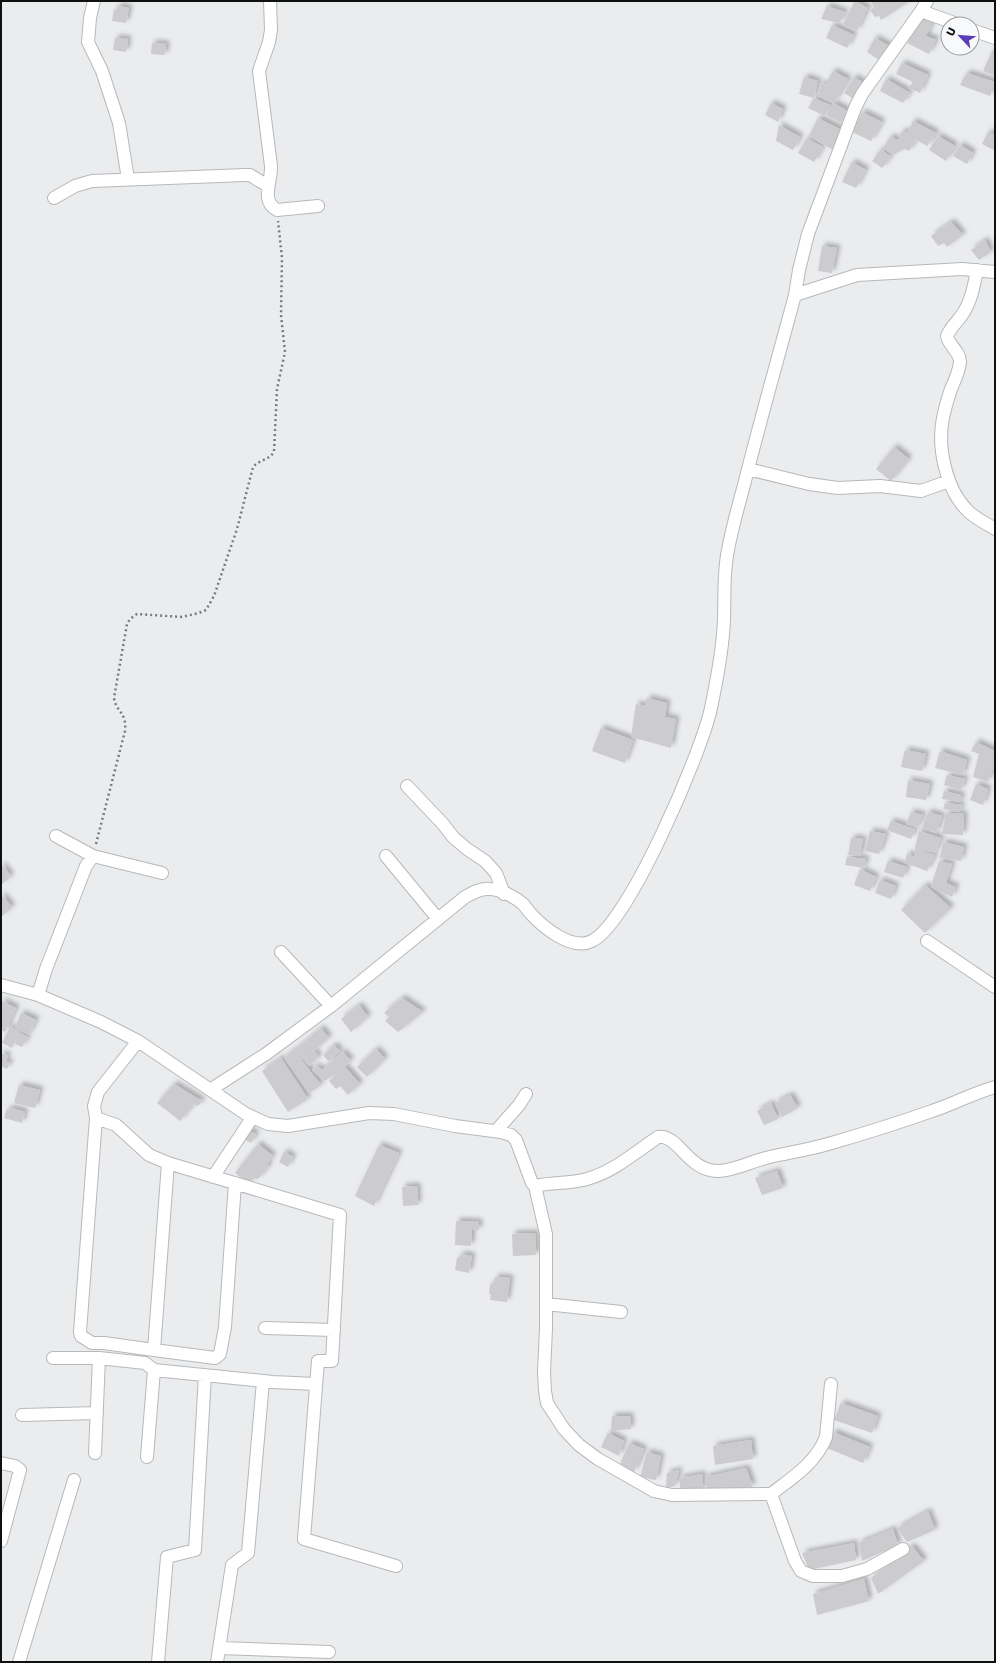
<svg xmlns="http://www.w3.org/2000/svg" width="996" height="1663" font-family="Rubik,sans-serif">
<defs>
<filter id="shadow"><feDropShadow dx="3.5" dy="-3.5" stdDeviation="2" flood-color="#0004"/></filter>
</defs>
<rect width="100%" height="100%" fill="#ebecee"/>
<path fill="#cccbcd" filter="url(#shadow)" d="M855 1 868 8 857 31 843 24Z
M872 1H910L881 20 879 16 875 17 870 10 874 7 871 2Z
M118 6 129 8 126 23 112 21 114 9 117 10Z
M827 6 845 12 839 23 821 19Z
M921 18 932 23 926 36 936 40 929 54 907 43Z
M832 25 854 35 847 48 826 38Z
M115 38 128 39 126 52 113 50Z
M875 38 891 47 882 62 867 52Z
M152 43 166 44 165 55 151 54Z
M992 51 995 52V76L983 71Z
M902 63 928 75 920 93 909 88 913 82 896 74Z
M833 71 848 79 836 100 830 102 818 96 821 83 825 85Z
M967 73 995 82 990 96 960 85 963 79Z
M804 77 818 81 814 98 799 94Z
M854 77 865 84 855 100 844 93Z
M886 79 910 93 903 103 880 91Z
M814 98 830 105 825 116 808 108Z
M771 103 783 109 778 122 765 115Z
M833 103 848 111 841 123 826 115Z
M862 112 882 122 871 141 852 132Z
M818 118 842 130 833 150 809 136Z
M913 121 936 133 927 146 916 140 909 151 904 149 893 155 883 148 890 137 898 140 902 131 907 133Z
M779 125 800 137 793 150 776 141Z
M988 132 995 135V146L993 150 982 144Z
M938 136 955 146 946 161 929 150Z
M807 138 823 147 814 162 798 153Z
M960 145 973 153 967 164 953 156Z
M881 149 891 157 882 168 872 161Z
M852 162 866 170 856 188 842 182Z
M951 222 963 235 947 247 944 243 938 246 931 236Z
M985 240 991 252 979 260 971 250Z
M822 246 837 248 832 273 818 271Z
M894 447 909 459 891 481 876 469Z
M647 698 667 703 665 717 676 719 671 748 631 737 636 704 645 706Z
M601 728 633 740 625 763 592 751Z
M976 742 995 751V761L988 782 973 777 979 754 971 751Z
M905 750 926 754 922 771 901 767Z
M940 751 967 760 963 775 935 768Z
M947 775 965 779 961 790 944 785Z
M908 780 930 784 926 800 906 797Z
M976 784 988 789 983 805 970 800Z
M944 791 961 795V802L942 799Z
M945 803 962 805 959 812 943 809Z
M911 812 923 815 917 828 906 824Z
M928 812 942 816 936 833 922 828Z
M946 813 964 814 963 835 942 834Z
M891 821 915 829 911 839 887 830Z
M870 831 886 834 879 854 865 851Z
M919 831 941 838 935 853 915 848 935 855 927 871 905 863 907 853 914 857 915 848Z
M851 838 863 839 860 856 848 855Z
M943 842 964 847 961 861 940 858Z
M847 857 866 859 864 868 845 865Z
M888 861 907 867 903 878 884 872Z
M939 861 952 864 946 883 956 887 952 897 931 887Z
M1 864 11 876 1 885Z
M860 869 876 877 870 891 854 885Z
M880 880 896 886 891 899 875 893Z
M925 885 951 908 925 933 901 910Z
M1 894 12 907 1 917Z
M402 998 423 1012 398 1032 385 1021 389 1017 384 1013Z
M2 1001 16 1008 5 1032 1 1030Z
M359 1005 368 1017 351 1032 341 1019Z
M21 1013 36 1020 29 1035 15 1028Z
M10 1027 20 1031 12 1048 2 1043Z
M321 1028 329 1038 303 1060 295 1050Z
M20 1033 28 1037 22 1047 15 1044Z
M334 1045 340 1051 329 1062 323 1055Z
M376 1049 385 1059 367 1077 357 1067Z
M294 1050 321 1085 310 1093 284 1058Z
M315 1052 319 1057 309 1066 304 1061Z
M343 1052 351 1061 325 1081 312 1070 315 1066 322 1070Z
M1 1053 8 1056 5 1061 10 1063 7 1069 1 1066Z
M281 1058 308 1099 288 1112 262 1071Z
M345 1067 360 1084 348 1095 340 1086 336 1089 329 1081Z
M174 1084 202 1101 198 1106 194 1104 180 1121 157 1103Z
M19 1085 40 1090 35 1108 14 1103Z
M790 1095 798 1108 782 1117 775 1103Z
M771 1103 778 1119 764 1125 757 1111Z
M11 1108 25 1112 22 1123 4 1118 7 1109 10 1110Z
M248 1130 256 1134 251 1143 243 1139Z
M258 1144 273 1156 267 1164 269 1166 258 1179 254 1178 249 1184 235 1173Z
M379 1145 399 1153 374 1206 355 1196Z
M284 1152 293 1157 288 1167 279 1162Z
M777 1171 783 1188 762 1195 755 1178Z
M417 1186 418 1205 403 1206 402 1187Z
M456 1221 479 1222V1230H472L471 1246 455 1245Z
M535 1233 536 1255 513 1256 512 1234Z
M461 1254 472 1256 469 1273 455 1270 457 1258H460Z
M495 1277 510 1278 507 1302 490 1300 491 1294H489L490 1284H494Z
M841 1403 878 1416 872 1433 834 1420Z
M612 1416H630L631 1429 611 1431Z
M833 1432 870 1447 863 1463 827 1448Z
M608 1433 624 1441 619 1456 601 1447Z
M751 1440 753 1459 715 1465 713 1446Z
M629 1443 644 1449 634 1472 620 1464Z
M647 1452 661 1456 656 1480 640 1477Z
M746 1468 753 1487 707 1491 705 1477Z
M679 1470 675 1486 666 1488 667 1473Z
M702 1474 703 1490H680V1478Z
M928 1511 935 1530 907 1542 897 1528Z
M893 1529 898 1545 862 1561 859 1543Z
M854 1543 856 1560 809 1570 802 1553Z
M912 1546 924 1561 878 1594 871 1578Z
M864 1579 869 1601 817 1615 813 1594Z"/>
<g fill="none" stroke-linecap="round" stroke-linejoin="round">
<defs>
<path id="street" d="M94 1 90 18 88 42 102 71 119 123 128 179
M270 1 271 30 269 42 259 71 271 166C272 181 260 201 277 210L318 206
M921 11 957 24
M972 30 995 38
M54 198 75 186 92 181 245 175H250L268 186
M977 270C974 286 971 302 962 315 957 322 950 328 947 336 948 345 960 351 960 362 959 372 955 380 951 389 948 398 945 408 943 418 937 447 946 489 967 510 974 518 986 523 995 529
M795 295 857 275 962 269 995 272
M748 469 809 484 838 488 880 486 921 491 949 481
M407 786 443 824 453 837 467 849 485 861 496 873 504 894
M56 836 93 856 162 873
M386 856 438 919
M927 941 995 987
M281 952 331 1006
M1 985 38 995 101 1022 138 1041 246 1114 268 1124 288 1126 369 1113 394 1114 455 1126 501 1132 511 1135 516 1140 532 1183 535 1186 546 1234V1329L544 1372 545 1391 547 1403 564 1429 579 1445 598 1459 654 1491 672 1495 771 1494 795 1561 801 1571 813 1576H842L867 1569 903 1549
M38 995 46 969 86 866 93 856
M138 1041 98 1092 94 1106 96 1118 80 1332 81 1336 92 1343H104L154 1350 168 1163
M210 1090 266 1054 331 1006 465 897C472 893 481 888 489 889 500 889 515 897 523 904 526 907 528 911 531 914 544 928 572 951 592 941 629 923 702 751 711 708 716 684 721 658 723 634 726 606 722 578 728 550 732 528 738 507 744 485 760 421 778 358 795 295L799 270 808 234 855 108 862 94 921 11 927 1
M96 1118 116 1125 149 1155 168 1163 340 1215 332 1361H318L304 1539 396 1566
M496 1131 519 1105 526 1094
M213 1177 252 1118
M535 1186C552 1182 570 1184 587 1179 613 1172 636 1152 658 1137 679 1134 688 1172 719 1171 735 1170 750 1162 766 1158 786 1153 808 1150 828 1144 863 1134 898 1123 932 1111 954 1104 973 1093 995 1087
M546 1304 621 1312
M265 1328 334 1330
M154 1350 215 1358 220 1354 225 1327 235 1183
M53 1358H99L145 1363 154 1370 273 1382 316 1384
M22 1415 97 1413
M95 1453 99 1358
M147 1457 154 1370
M1 1463 15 1466 20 1470 1 1541
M771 1494C792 1478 816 1463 826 1437L831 1384
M219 1648 329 1652
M19 1662 74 1480
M158 1662 167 1557 195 1550 205 1375
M217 1662 232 1565 248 1553 263 1381"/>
</defs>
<use href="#street" stroke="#b7b8ba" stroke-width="14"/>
<path stroke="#797a7b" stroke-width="2.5" stroke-dasharray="2 3" stroke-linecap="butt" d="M96 844 125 731C127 712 116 712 114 698L127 624 130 619 137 614 182 617 199 613 206 610 214 596 237 529 253 467C259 460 269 460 274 452L277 389 285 352 281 315 282 258 278 221"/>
<use href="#street" stroke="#fff" stroke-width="12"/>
</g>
<rect width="996" height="1663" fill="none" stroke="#0f1010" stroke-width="4"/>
<g transform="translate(960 36) rotate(296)"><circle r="19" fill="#f8f9fb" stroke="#9b9c9d"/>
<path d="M0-3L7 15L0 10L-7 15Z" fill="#5a3db5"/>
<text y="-6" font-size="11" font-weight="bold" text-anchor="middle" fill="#0f1010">U</text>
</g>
</svg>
